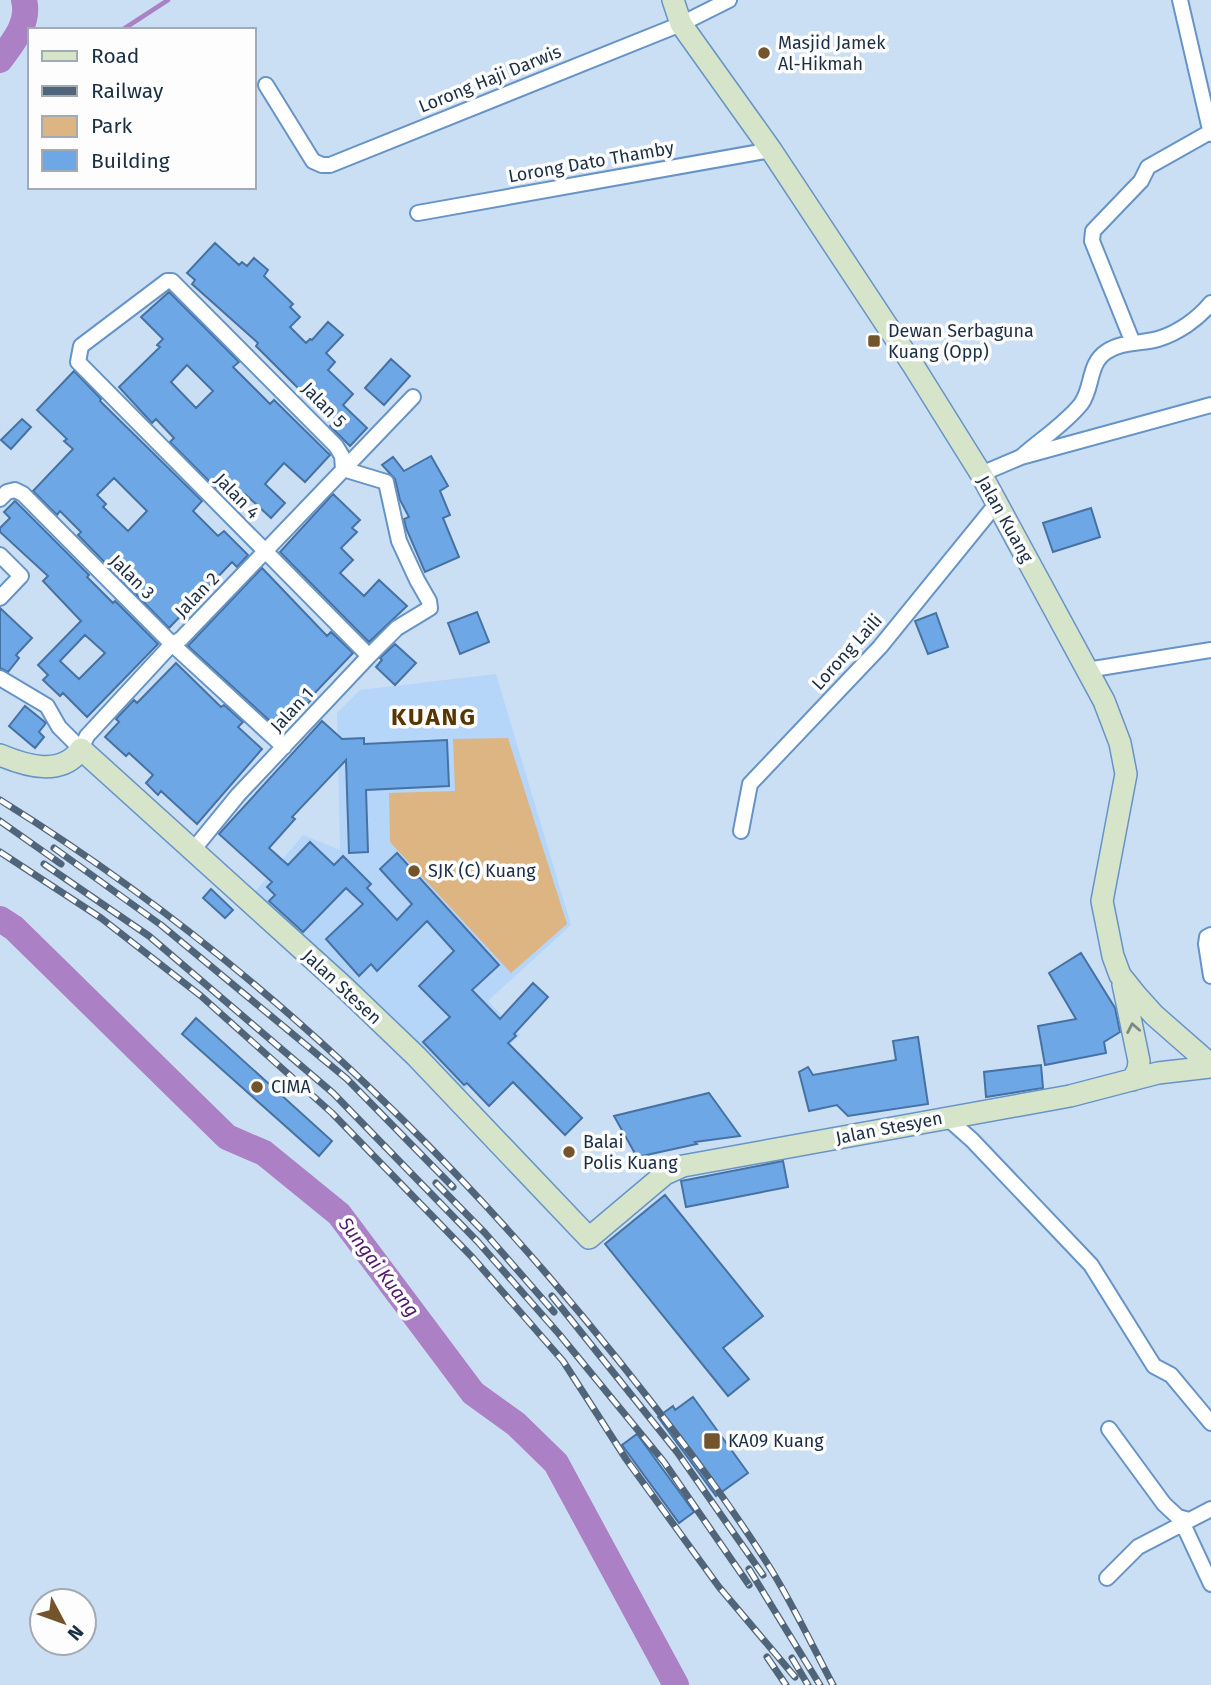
<svg xmlns="http://www.w3.org/2000/svg" width="1211" height="1685" font-family="'Fira Sans',sans-serif">
<rect width="100%" height="100%" fill="#cbdff4"/>
<path fill="#b5d5f9" d="M496 674 571 925 488 1001 520 1035 464 1090 255 892 303 835 340 850 337 713 360 690Z"/>
<path fill="#ddb583" d="M508 738 567 924 511 973 390 842 389 793 455 791 453 739Z"/>
<g fill="none" stroke-linecap="round" stroke-linejoin="round">
<path stroke="#ab80c5" stroke-width="4.5" d="M122 30 168 0
M21 31 30 34"/>
<path stroke="#ab80c5" stroke-width="26" d="M0 60C13 42 30 23 24 0
M0 919 14 928 227 1137 264 1153 339 1214 473 1393 516 1424 556 1463 676 1685"/>
</g>
<path fill="#6ea7e6" stroke="#4672a3" stroke-width="2" fill-rule="evenodd" d="M215 243 239 265 242 262 247 266 254 258 268 270 264 276 293 304 290 307 300 317 290 327 306 343 310 339 312 340 328 322 343 335 326 353 335 362 328 370 353 394 343 405 367 428 350 446 330 426 333 423 256 346 258 343 192 284 195 280 187 273Z
M169 292 239 362 233 367 270 404 274 400 330 455 305 482 284 463 265 484 285 503 271 518 245 494 237 503 218 485 216 488 170 442 174 438 156 419 152 423 119 387 160 347 157 345 163 339 141 317ZM187 365 213 391 196 408 171 382Z
M391 359 410 376 384 405 365 388Z
M74 371 101 399 100 401 202 501 193 511 218 536 224 531 248 555 237 567 232 562 169 628 78 535 81 532 60 511 57 515 33 491 73 449 64 441 67 439 37 410ZM114 478 147 511 128 531 103 507 106 504 97 495Z
M22 419 31 427 11 449 1 440Z
M431 456 448 486 440 491 450 515 443 518 459 557 425 572 406 528 404 519 409 517 400 500 395 479 382 465 393 457 404 471Z
M333 494 360 520 352 528 357 532 341 548 353 560 340 573 364 596 379 580 407 606 369 642 280 552Z
M15 501 89 575 87 577 113 603 115 601 158 644 87 717 63 693 60 696 43 680 48 675 38 665 81 621 43 581 48 576 0 532V528L10 518 4 512ZM85 635 105 653 79 679 60 661Z
M1091 508 1100 537 1053 552 1043 523Z
M262 568 327 636 331 632 353 653 309 699 311 700 282 732 188 646Z
M0 608 32 638 16 655 19 658 8 672 0 668Z
M477 612 489 642 460 654 448 623Z
M936 613 948 647 928 654 915 621Z
M395 644 416 663 395 685 376 667 382 660 380 658Z
M176 663 221 707 224 705 243 722 238 727 262 749 197 824 161 791 158 795 146 783 153 775 129 753 126 756 105 737 119 722 116 719 134 700 137 703Z
M25 706 46 723 39 732 44 737 35 748 9 726Z
M322 721 342 739 364 738V744L447 740 449 786 366 790 368 852 349 853 346 760 292 817 295 819 269 848 288 865 310 842 334 865 343 856 371 884 367 888 397 920 412 904 380 869 397 853 499 965 472 990 500 1019 533 983 548 997 514 1034 516 1036 508 1043 582 1118 565 1135 513 1082 489 1106 467 1083 464 1085 423 1042 450 1017 419 986 454 951 427 921 377 971 371 964 359 976 326 939 363 904 346 888 303 932 269 901 275 895 267 887 272 882 219 834Z
M211 889 233 910 225 918 203 898Z
M1081 953 1115 1008 1120 1032 1104 1042 1106 1053 1045 1065 1038 1026 1076 1019 1049 973Z
M196 1018 332 1141 319 1156 182 1034Z
M918 1037 928 1104 848 1116 837 1105 809 1111 799 1072 808 1067 813 1075 896 1060 893 1041Z
M1041 1065 1043 1088 986 1097 984 1072Z
M709 1093 740 1136 695 1142 697 1144 637 1157 614 1116Z
M783 1161 788 1187 686 1207 681 1181Z
M665 1195 763 1316 723 1348 749 1379 728 1396 605 1244Z
M693 1397 748 1473 716 1496 658 1417 673 1406 675 1410Z
M637 1434 694 1512 679 1523 622 1445Z"/>
<g fill="none" stroke-linecap="round" stroke-linejoin="round">
<defs>
<path id="street" d="M1180 0 1211 134
M266 85 313 161 322 165H330L681 24 729 0
M418 213 771 150
M1133 343 1092 241 1093 231 1141 181 1148 167 1210 132
M1021 457C1040 440 1065 424 1081 404 1093 388 1088 364 1106 352 1122 341 1141 344 1158 339 1178 333 1198 319 1211 303
M343 469 342 456 336 446 172 281H167L81 346 78 362 369 656
M981 474 1021 457 1211 405
M0 499 7 492 15 490 23 494 172 644 284 747
M0 555 21 576 0 598
M1087 670 1211 650
M0 678 47 706 59 727 81 749 87 736 172 644 181 639 413 397
M741 831 750 784 880 647 997 503
M193 850 238 795 369 656 397 628 430 608 429 601 417 580 399 541 386 482 343 469
M1211 935 1207 937 1206 944 1211 976
M946 1117 972 1140 1091 1265 1154 1366 1171 1375 1211 1423
M1109 1429 1164 1504 1178 1517 1189 1520
M1183 1524 1211 1584
M1107 1578 1138 1547 1211 1509"/>
<path id="secondary" d="M673 0 681 24 771 150 913 365 981 474 1104 701 1120 743 1126 774 1102 901 1113 956 1120 975 1136 995 1154 1015 1211 1065
M0 755C26 766 62 777 81 749L344 987 416 1056 589 1238 665 1174 683 1166 1070 1096 1158 1073 1211 1067
M1123 984 1139 1061 1138 1070 1132 1080"/>
</defs>
<use href="#street" stroke="#6694c7" stroke-width="18"/>
<use href="#secondary" stroke="#6694c7" stroke-width="24"/>
<use href="#street" stroke="#fff" stroke-width="14"/>
<use href="#secondary" stroke="#d6e4ca" stroke-width="21"/>
<defs>
<path id="rail" d="M0 800C239 948 444 1142 619 1361 673 1429 726 1497 772 1571 794 1607 813 1647 833 1685
M0 821 61 864
M54 848 161 925 347 1079 453 1187
M0 852 101 918 201 996 332 1113 473 1258 563 1361 626 1459 719 1587 795 1677
M44 864 149 936 333 1093 478 1242 559 1334 664 1462 749 1585
M436 1183 485 1233 554 1312
M552 1296 677 1452 763 1575
M749 1569 820 1685
M767 1657 786 1685
M792 1658 808 1685"/>
</defs>
<use href="#rail" stroke="#51657a" stroke-width="7"/>
<use href="#rail" stroke="#fdfdfd" stroke-width="4.5" stroke-dasharray="13" stroke-linecap="butt"/>
</g>
<defs><path id="oneway-chevron" d="M-2-3.5L2.5 0L-2 3.5" fill="none" stroke-width="1.6" stroke-linecap="round" stroke-linejoin="round" transform="scale(1.75)"/></defs>
<use stroke="#788986" href="#oneway-chevron" transform="translate(1133 1028) rotate(-101)"/>
<g fill="#74542a" stroke="#fdfdfd" stroke-width="2.5">
<circle cx="764" cy="53" r="7"/>
<rect x="867" y="334" width="14" height="14" rx="3.5"/>
<circle cx="414" cy="871" r="7"/>
<circle cx="257" cy="1087" r="7"/>
<circle cx="569" cy="1152" r="7"/>
<rect x="703" y="1432" width="18" height="18" rx="3.5"/>
</g>
<g text-anchor="middle" dominant-baseline="central" stroke-width="7" stroke-linejoin="round" paint-order="stroke">
<g font-size="18" fill="#1b2e43" stroke="#fdfdfd" text-anchor="start">
<text x="778" y="43">Masjid Jamek<tspan x="778" dy="21">Al-Hikmah</tspan></text>
<text x="888" y="331">Dewan Serbaguna<tspan x="888" dy="21">Kuang (Opp)</tspan></text>
<text x="428" y="871">SJK (C) Kuang</text>
<text x="271" y="1087">CIMA</text>
<text x="583" y="1142">Balai<tspan x="583" dy="21">Polis Kuang</tspan></text>
<text x="728" y="1441">KA09 Kuang</text>
</g>
<g font-size="18" fill="#1b2e43" stroke="#fdfdfd">
<text transform="translate(490 79) rotate(-22)">Lorong Haji Darwis</text>
<text transform="translate(591 162) rotate(-10)">Lorong Dato Thamby</text>
<text transform="translate(324 405) rotate(46)">Jalan 5</text>
<text transform="translate(237 496) rotate(46)">Jalan 4</text>
<text transform="translate(1005 519) rotate(61)">Jalan Kuang</text>
<text transform="translate(132 577) rotate(45)">Jalan 3</text>
<text transform="translate(197 595) rotate(-46)">Jalan 2</text>
<text transform="translate(847 652) rotate(-48)">Lorong Laili</text>
<text transform="translate(292 710) rotate(-47)">Jalan 1</text>
<text transform="translate(342 987) rotate(43)">Jalan Stesen</text>
<text transform="translate(889 1128) rotate(-11)">Jalan Stesyen</text>
</g>
<g font-size="19" font-style="italic" fill="#50186b" stroke="#fdfdfd">
<text transform="translate(379 1267) rotate(53)">Sungai Kuang</text>
</g>
<g font-size="24" font-weight="bold" letter-spacing="2" fill="#583600" stroke="#fdfdfd">
<text x="434" y="717">KUANG</text>
</g>
</g>
<rect x="28" y="28" width="228" height="161" fill="#fdfdfd" stroke="#a3aab3" stroke-width="2"/>
<rect x="42" y="51" width="35" height="10" fill="#d6e4ca" stroke="#a3aab3" stroke-width="2"/>
<text x="91" y="63" font-size="21" fill="#1b2e43">Road</text>
<rect x="42" y="86" width="35" height="10" fill="#51657a" stroke="#a3aab3" stroke-width="2"/>
<text x="91" y="98" font-size="21" fill="#1b2e43">Railway</text>
<rect x="42" y="116" width="35" height="21" fill="#ddb583" stroke="#a3aab3" stroke-width="2"/>
<text x="91" y="133" font-size="21" fill="#1b2e43">Park</text>
<rect x="42" y="150" width="35" height="21" fill="#6ea7e6" stroke="#a3aab3" stroke-width="2"/>
<text x="91" y="168" font-size="21" fill="#1b2e43">Building</text>
<g transform="translate(63 1622) rotate(131)"><circle r="33" fill="#fdfdfd" stroke="#a3aab3" stroke-width="2"/>
<path d="M0-5L12 26L0 18L-12 26Z" fill="#74542a"/>
<text y="-10" font-size="19" font-weight="bold" text-anchor="middle" fill="#1b2e43">N</text>
</g>
</svg>
